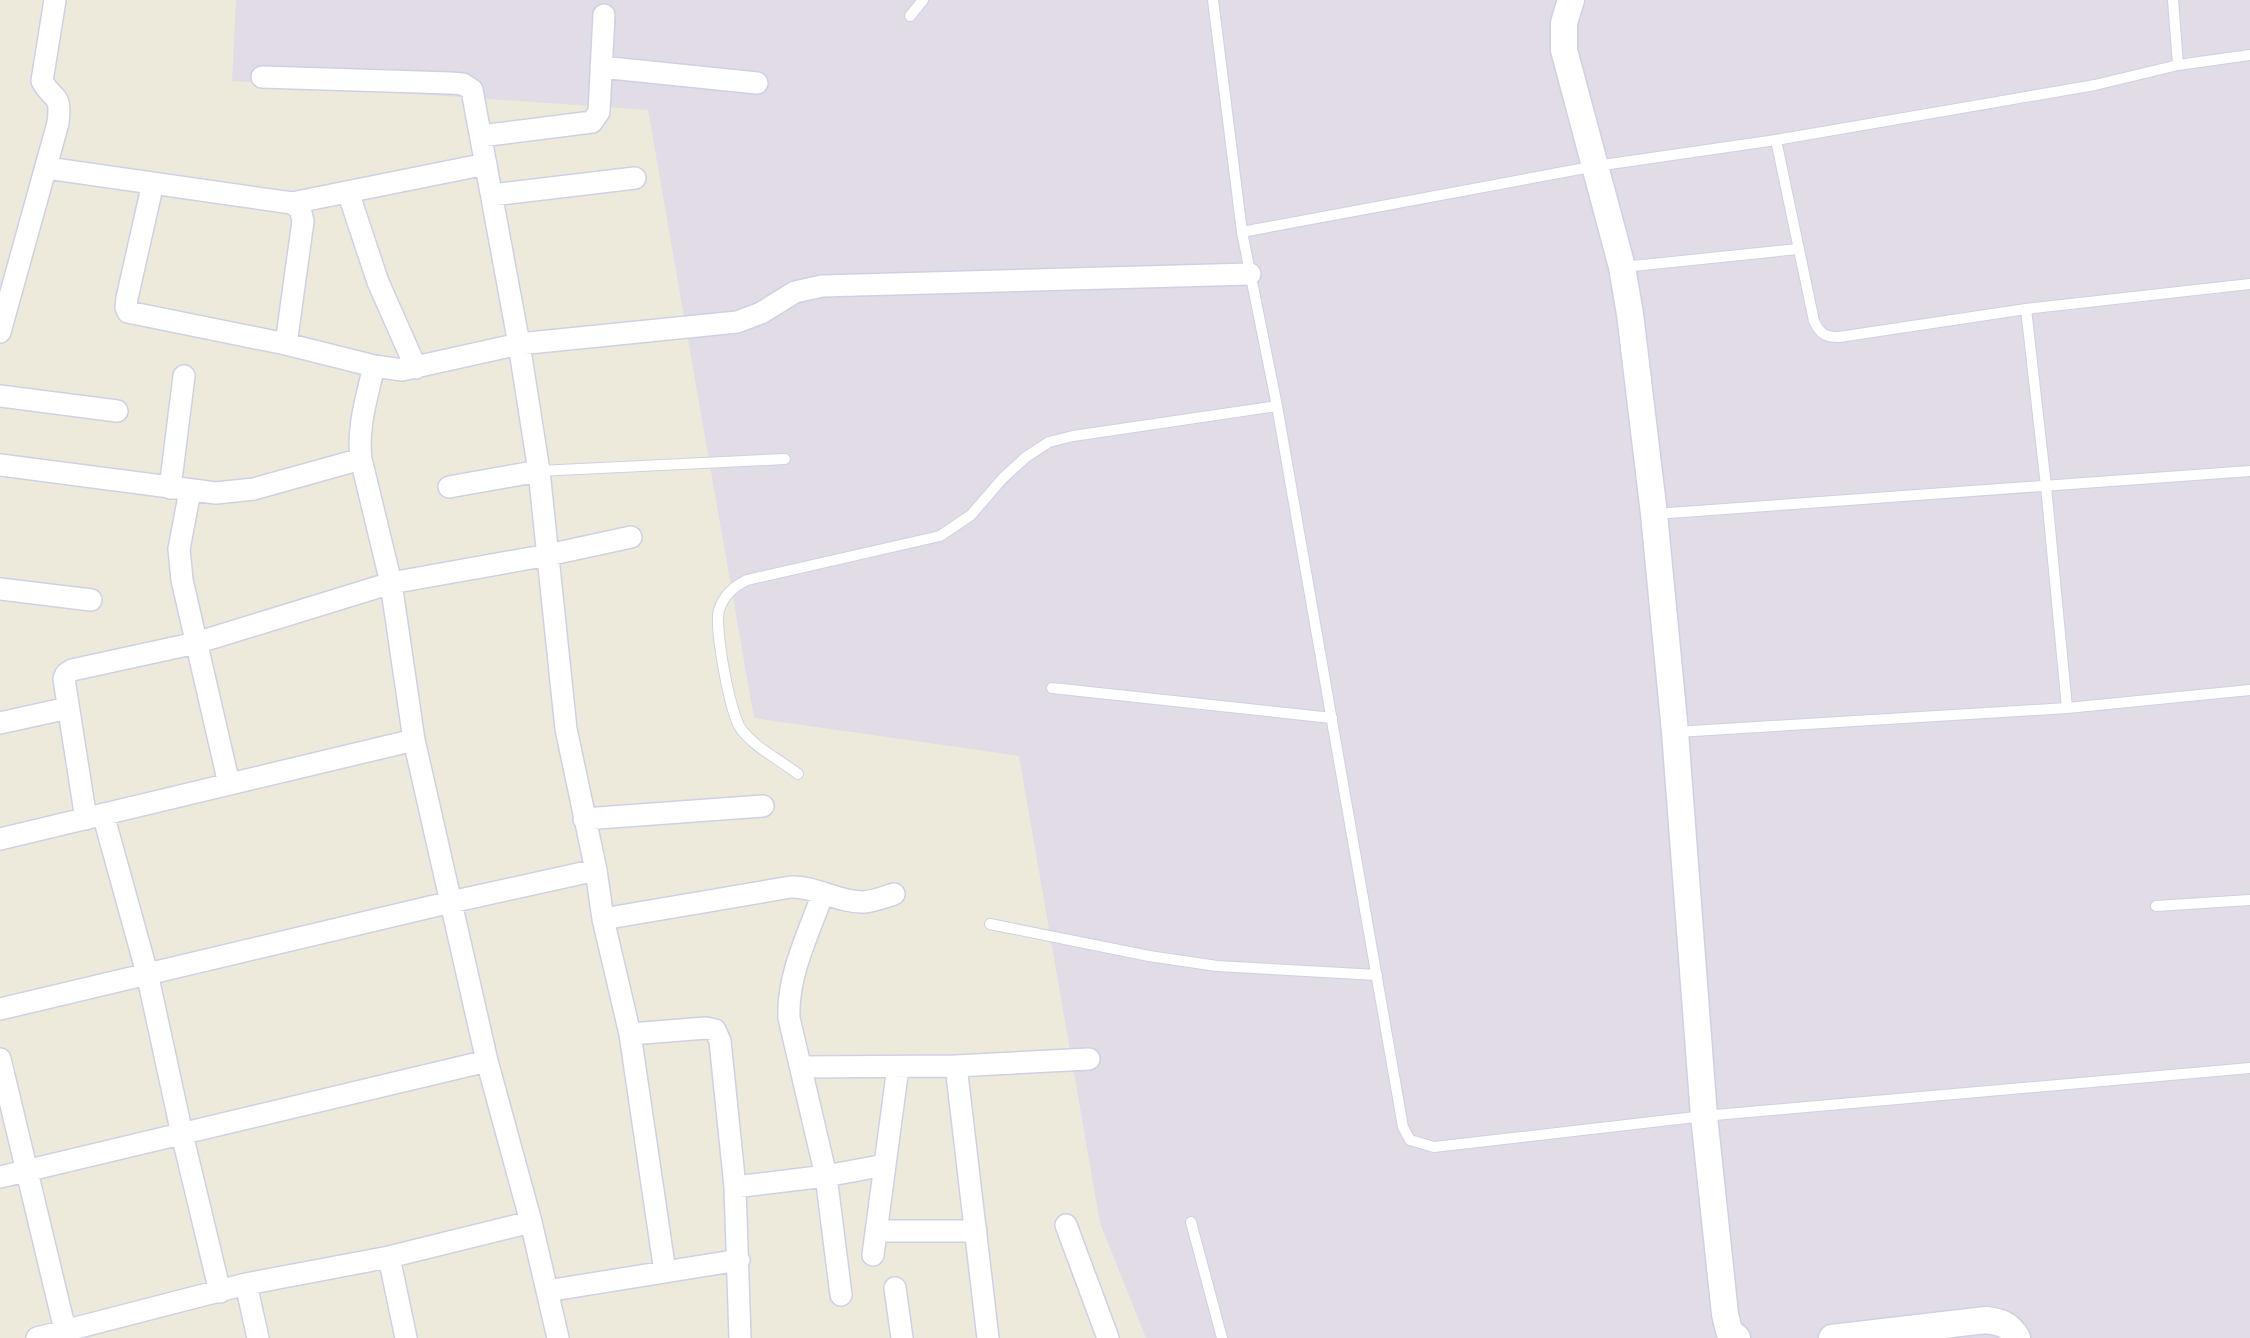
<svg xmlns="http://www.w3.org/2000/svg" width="2250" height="1338" font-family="Overpass,sans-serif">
<rect width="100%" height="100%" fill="#eeeadb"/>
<path fill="#e1dce6" d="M236 0H2250V1338H1146L1100 1223 1019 756 754 718 648 110 232 81Z"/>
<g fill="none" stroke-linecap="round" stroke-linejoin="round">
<defs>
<path id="service" d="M1213 0 1242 232 1277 406 1403 1127 1410 1140 1434 1147 1704 1116 2250 1068
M2173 0 2178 65
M910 16 923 0
M1776 140 1814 321C1820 334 1825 337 1839 337L2026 309 2250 284
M1242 232 1596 166 1776 140 2095 85 2178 65 2250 55
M1623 267 1798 249
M2026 309 2046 486 2067 708
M539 471 785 459
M1655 514 2250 471
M1052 688 1332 718
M1676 732 2067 708 2250 690
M798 774C780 760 754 747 741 729 730 714 714 627 719 610 724 595 733 587 747 580L940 536 971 515 1003 478 1026 457 1049 442 1073 436 1277 406
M2156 906 2250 900
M990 924 1149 956 1217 966 1377 975
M1191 1222 1222 1338"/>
<path id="minor" d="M601 67 757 83
M262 77 450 83 463 84 472 90 519 344 539 471 566 729 596 870 603 919 630 1034 665 1272
M481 136 592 122 599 112 604 15
M47 168 292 203 300 209 303 221 286 344 374 366 402 370 519 344 737 322 761 313 795 292 822 286 1250 274
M153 183 127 298 126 307 128 312 286 344
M348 192 378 282 416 368
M492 195 635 178
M292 203 486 164
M0 332 58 123C62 91 53 102 42 81L55 0
M374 366C367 397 357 427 361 459L391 583 414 740 487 1061 531 1222 558 1338
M0 396 117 411
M0 465 216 493 254 489 361 459
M449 487 539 471
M170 488 184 376
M190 491 179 549 182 580 229 784
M0 589 91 600
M0 723 68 708
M103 814 147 973 182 1134 220 1292
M86 819 64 679 66 674 72 670 196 643 391 583 548 555 631 537
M584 819 763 806
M0 839 414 740
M823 893C809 933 787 975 789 1018L826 1176 841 1295
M603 919 791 887C816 886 839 903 864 902 874 901 885 897 894 894
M0 1009 451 902 596 870
M630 1034 706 1028 715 1030 720 1041 735 1187 740 1338
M0 1059 65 1330
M956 1066 988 1338
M801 1067 956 1066 1089 1059
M0 1177 487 1061
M735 1187 826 1176 885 1165
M1066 1225 1108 1338
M876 1231H976
M873 1255 898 1067
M389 1257 406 1338
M246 1284 258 1338
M895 1288 902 1338
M547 1291 739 1260
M37 1338 246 1284 389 1257 531 1222"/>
<path id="tertiary" d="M1571 0 1564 23V50L1622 267 1630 314 1654 514 1675 732 1704 1116 1725 1314 1729 1331 1737 1338
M1832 1338 1986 1320C2001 1322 2009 1324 2017 1338"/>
</defs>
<use href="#service" stroke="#d0d0e5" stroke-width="12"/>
<use href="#minor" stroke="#d0d0e5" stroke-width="24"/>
<use href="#tertiary" stroke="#d0d0e5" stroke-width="29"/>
<use href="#service" stroke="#fff" stroke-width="10"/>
<use href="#minor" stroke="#fff" stroke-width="21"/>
<use href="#tertiary" stroke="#fff" stroke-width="26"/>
</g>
</svg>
